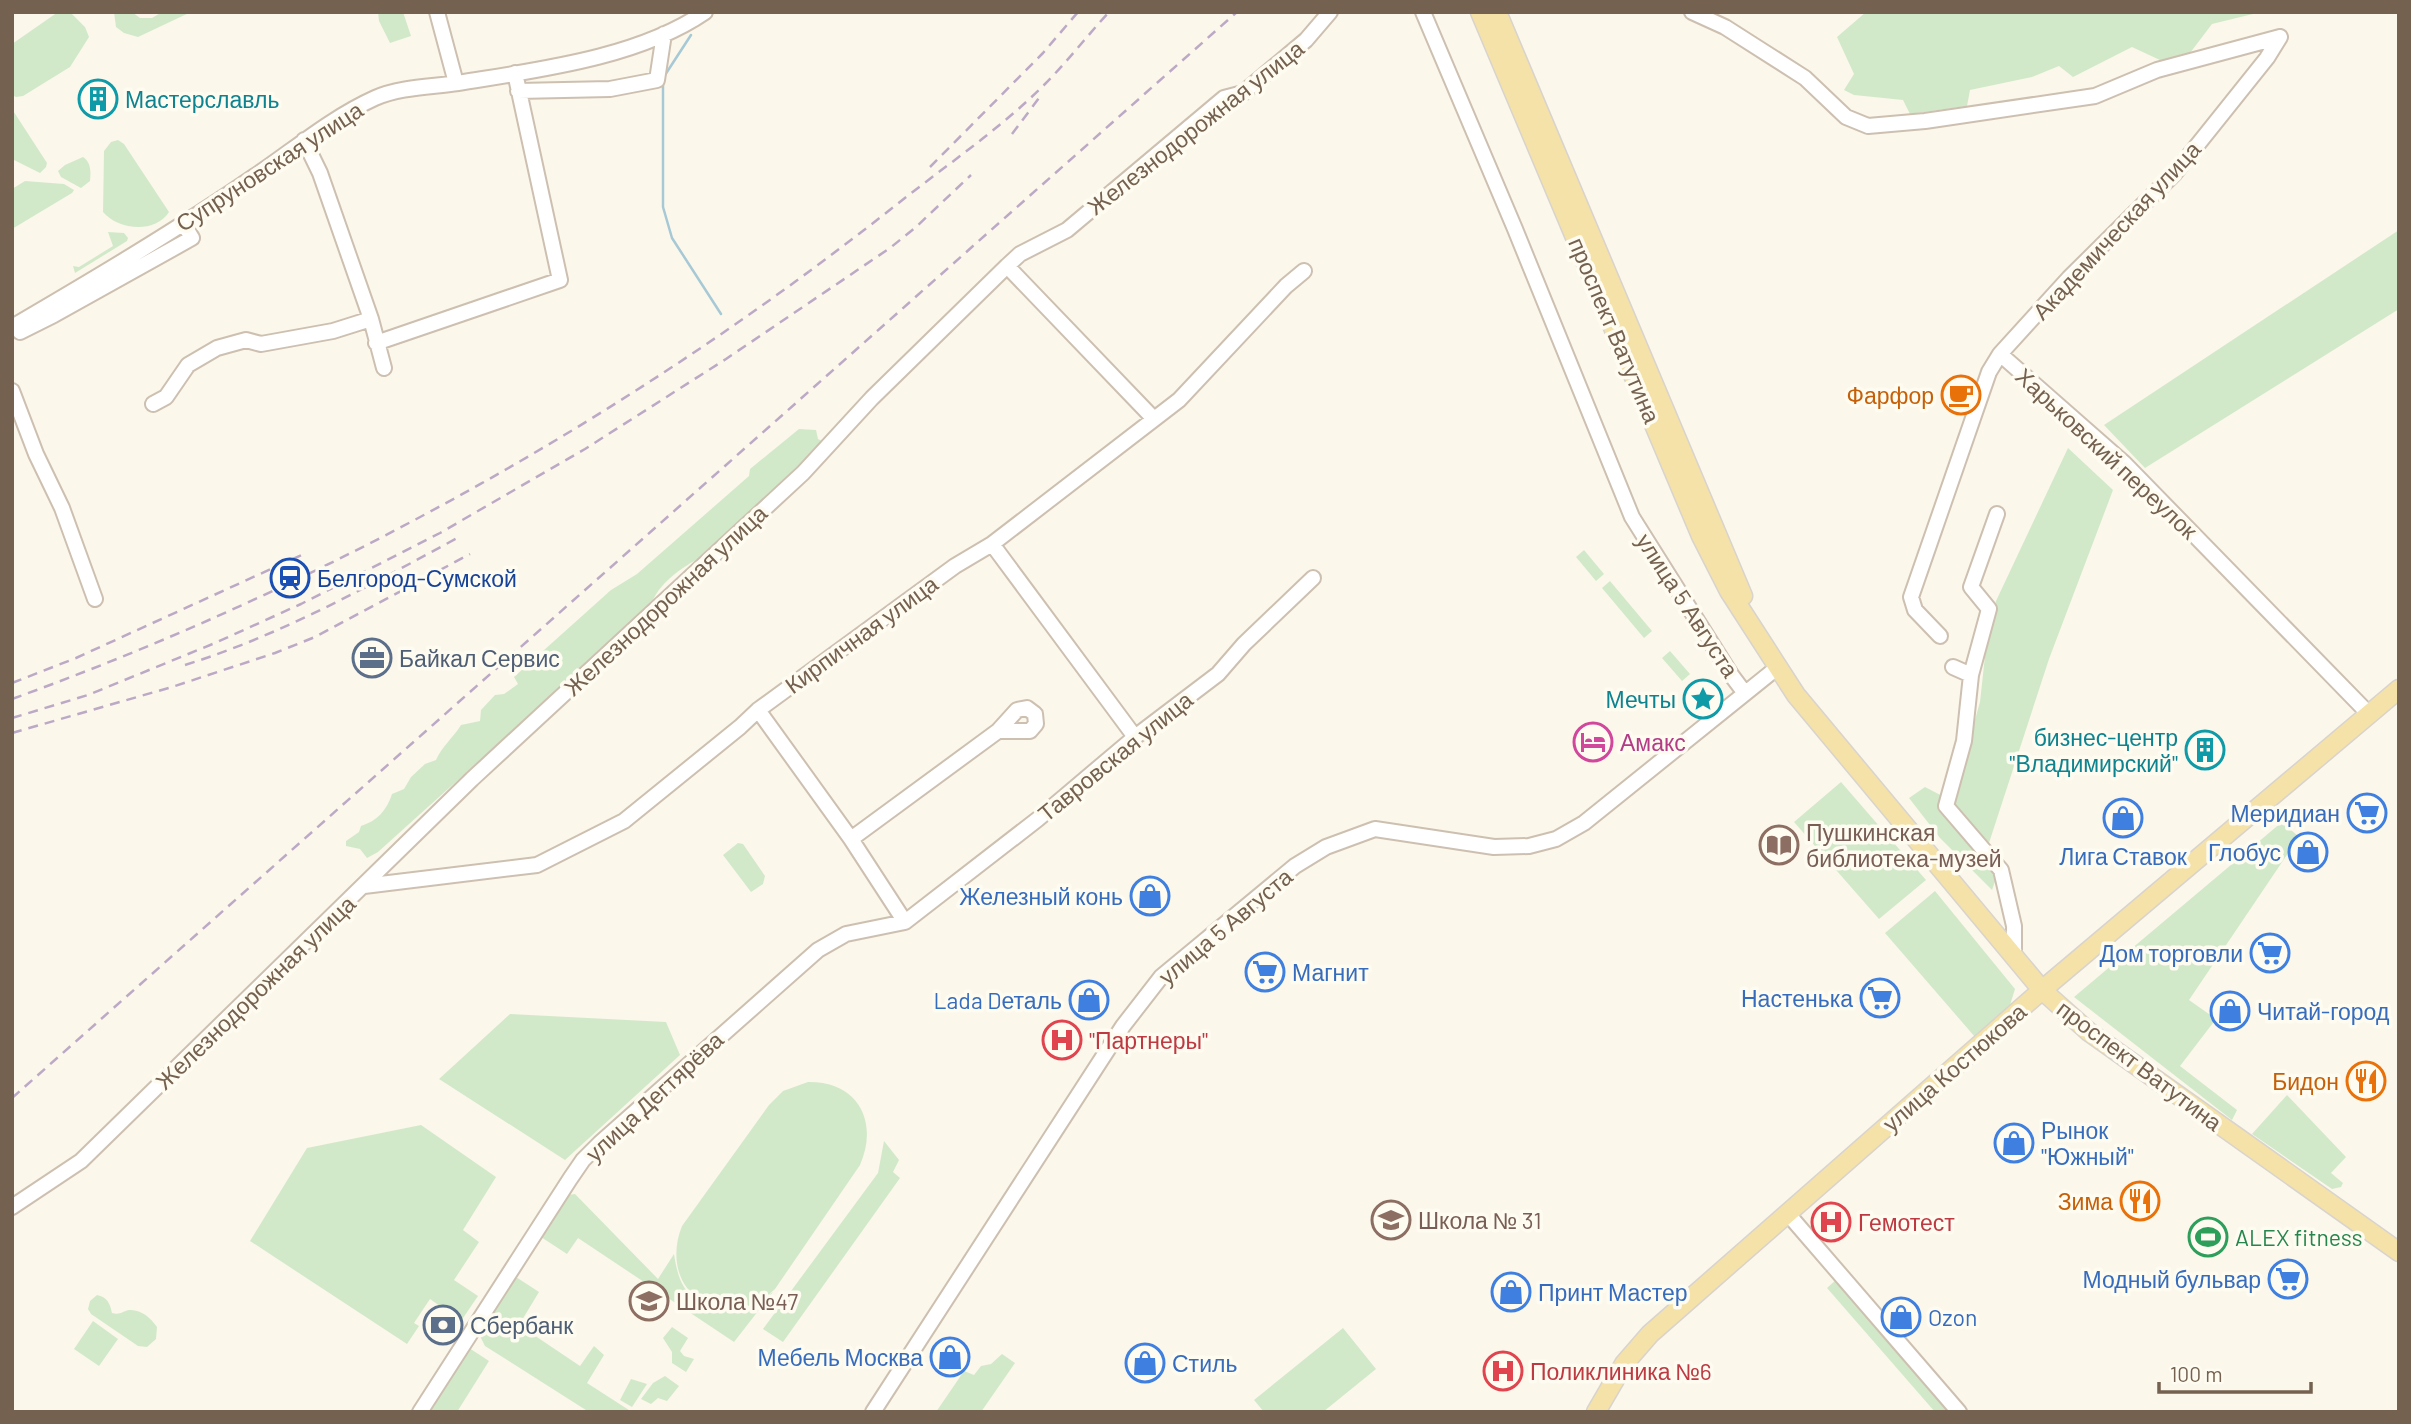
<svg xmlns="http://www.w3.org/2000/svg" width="2411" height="1424" font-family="Barlow,sans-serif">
<rect width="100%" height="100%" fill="#fbf7eb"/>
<path fill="#d2e9c9" d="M58 12H70L85 27 89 37 70 67 23 96 16 97 12 95V44Z
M114 12H132L140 18H152L162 12H191L138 37 124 33 116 27Z
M378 12H403L411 36 390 43 379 21Z
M1866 12H2261L2212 24 2190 53 2162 61 2132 47 2073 77 2059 66 2032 77 1970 90 1967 106 1910 114 1903 100 1854 95 1844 90 1854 74 1837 37Z
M12 109 47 163 46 167 40 173 12 159Z
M118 140 124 144 169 212C155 234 118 230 103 212L104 151 111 142Z
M83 157C91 162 91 172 90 181L81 188 61 177 58 171 65 165Z
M25 181 64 184 74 190 72 193 12 229V189Z
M2399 230V309L2145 468 2104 425Z
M108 232 124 233 128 238 127 241 75 273 73 266 79 267 113 246Z
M799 429 816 430 818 439 826 443 703 556C681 568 658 583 650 607L378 852 367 858 360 849 346 846V841L359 832 361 826C377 821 387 810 392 794L404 789 411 777 425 764 436 760C442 746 453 738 461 725L480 721 481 710 495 695 504 694 518 684 514 677 611 590 637 574 749 476 750 469Z
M2068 448 2113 490 2049 659 1988 846 2001 864 1992 890 1940 838 1909 798 1925 787 1952 801 1980 702 1985 656 1996 601Z
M1584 550 1604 574 1596 581 1576 557Z
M1610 581 1652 631 1644 638 1602 588Z
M1670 651 1690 674 1682 681 1662 658Z
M1841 782 1926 880 1879 919 1794 822Z
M2282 822 2299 837 2189 1000 2216 1019 2180 1066 2237 1110 2232 1120 2074 997Z
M738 843 743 844 765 876 763 884 751 892 723 855Z
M1935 891 2015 989 2010 1005 1975 1037 1885 933Z
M510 1014 666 1022 680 1055 565 1160 439 1079Z
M808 1082C858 1081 879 1122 860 1165L775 1289 767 1296 773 1292 734 1342 578 1238 567 1254 541 1237 567 1195 575 1194 658 1279 674 1254C676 1266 678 1277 684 1287 699 1309 733 1317 756 1304 748 1306 736 1311 725 1309 682 1303 667 1263 682 1226L769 1105 783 1091Z
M2287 1095 2346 1157 2331 1173 2343 1183 2341 1187 2332 1189 2252 1134Z
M421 1125 496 1177 463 1230 479 1242 454 1280 478 1296 461 1321 430 1299 414 1323 419 1326 407 1344 250 1241 307 1148Z
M884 1141 899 1160 893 1172 900 1178 783 1342 763 1329 878 1173Z
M516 1277 539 1292 519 1325 580 1366 594 1346 604 1355 587 1383 632 1412H589L485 1346 480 1336V1330Z
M1838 1278 1951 1412H1935L1827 1288Z
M97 1295C107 1297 110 1303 112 1313 120 1315 121 1312 129 1310 141 1309 151 1318 157 1327L156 1339 147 1347 138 1346 91 1314 88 1309 90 1301Z
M93 1321 118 1339 99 1366 74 1349Z
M672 1327 688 1338 680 1351 684 1356 694 1359 686 1372 672 1363V1352L663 1338Z
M1343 1328 1376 1369 1323 1412H1264L1254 1400Z
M466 1346 489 1361 457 1412H424Z
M1002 1354 1015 1363 981 1412H936L964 1371 974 1375 981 1366 991 1364Z
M665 1376 679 1386 667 1401 658 1398 651 1404 641 1399 653 1383Z
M631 1379 647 1384 632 1407 620 1400Z"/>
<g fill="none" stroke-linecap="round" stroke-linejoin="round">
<path stroke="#a7c9d6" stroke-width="2.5" d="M665 75 691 35
M663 81V207L672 238 721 314"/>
<defs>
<path id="minor" d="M437 12 456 83
M1423 12 1515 229 1632 517 1732 676 1744 692
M1692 12 1725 27 1805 78 1846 117 1868 126 1925 121 2095 96 2157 70 2280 37
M518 91 610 89 657 80 664 34
M304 140 320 173 371 319 384 368
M1007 266 1154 419
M12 327C94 279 177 230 255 176 295 149 331 118 375 98 400 87 431 87 458 83 537 70 638 58 705 12
M20 332 54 315 192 238 183 223
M376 343 560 280 515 73
M2000 354 2069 278 2175 173 2267 58 2280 37
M12 391 36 454 62 508 95 599
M153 404 166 397 188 365 217 348 246 340 261 344 333 331 371 319
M992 544 1135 737
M1940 636 1915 610 1911 597 1989 372 2000 354 2124 463 2369 714
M1953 667 1971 675 1964 741 1946 806 2001 870 2014 926V957
M1971 675 1989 609 1971 587 1997 514
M758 710 851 839 905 922
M851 839 998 731 1017 710 1027 708 1035 714 1036 724 1030 731H998
M364 886 537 865 624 821 740 727 758 710 955 566 992 544 1179 400 1286 286 1304 271
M12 1207 81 1161 472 779 803 473 872 398 1007 266 1020 254 1067 230 1224 98 1243 93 1306 40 1330 12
M1788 1214 1959 1412
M420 1412 570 1179 583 1160 600 1143 818 950 846 934 905 922 1038 819 1135 737 1218 674 1244 644 1313 578
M873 1412 1123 1026 1161 977 1295 866 1326 847 1375 829 1494 847 1529 846 1556 839 1584 823 1778 667"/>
<path id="major" d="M1480 12 1701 536 1729 591 1796 695 2042 990 2089 1032 2399 1252
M1497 12 1743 596
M1596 1412 1624 1364 1650 1334 2042 990 2399 689"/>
</defs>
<use href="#minor" stroke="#cdc0b1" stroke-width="18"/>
<use href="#major" stroke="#d8d3ce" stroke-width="21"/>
<use href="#minor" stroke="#fff" stroke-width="14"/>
<use href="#major" stroke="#f5e2a8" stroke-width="18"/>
<path stroke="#bca9c6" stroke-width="2.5" stroke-dasharray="10 7" stroke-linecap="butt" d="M1012 134 1039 98
M930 167 1043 53 1078 12
M185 665C284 634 370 585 461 536
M12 683 76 658 306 553
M12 699C330 584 631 415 896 205 945 166 999 130 1044 85 1067 62 1087 36 1109 12
M12 718 88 695 215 643 301 604 440 533 585 449 726 359 890 248 916 227 971 175
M12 733 172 687 275 653 315 637 470 554
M12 1098 1237 12"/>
</g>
<defs>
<symbol id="building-ring" viewBox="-11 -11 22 22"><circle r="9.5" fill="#fefbf1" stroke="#0f9aa8" stroke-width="1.5"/><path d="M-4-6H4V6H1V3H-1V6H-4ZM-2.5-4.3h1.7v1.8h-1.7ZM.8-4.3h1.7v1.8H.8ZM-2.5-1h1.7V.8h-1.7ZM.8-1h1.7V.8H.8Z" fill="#0f9aa8"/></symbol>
<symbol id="cafe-ring" viewBox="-11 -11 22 22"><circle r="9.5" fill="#fefbf1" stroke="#e8710a" stroke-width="1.5"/><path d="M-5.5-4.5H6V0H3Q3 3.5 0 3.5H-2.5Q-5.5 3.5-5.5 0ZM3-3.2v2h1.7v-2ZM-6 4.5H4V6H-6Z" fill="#e8710a"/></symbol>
<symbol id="station-ring" viewBox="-11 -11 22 22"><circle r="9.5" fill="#fefbf1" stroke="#1a4fb4" stroke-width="1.5"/><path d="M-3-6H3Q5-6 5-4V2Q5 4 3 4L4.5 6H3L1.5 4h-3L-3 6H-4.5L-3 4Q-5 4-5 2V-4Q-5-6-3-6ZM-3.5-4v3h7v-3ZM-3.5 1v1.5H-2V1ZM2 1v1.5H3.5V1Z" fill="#1a4fb4"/></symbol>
<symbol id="office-ring" viewBox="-11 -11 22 22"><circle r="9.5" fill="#fefbf1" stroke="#5c6f8a" stroke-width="1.5"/><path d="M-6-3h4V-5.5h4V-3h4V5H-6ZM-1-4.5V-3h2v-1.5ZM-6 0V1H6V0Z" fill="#5c6f8a"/></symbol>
<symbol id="sight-ring" viewBox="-11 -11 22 22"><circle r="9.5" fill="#fefbf1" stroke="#0f9aa8" stroke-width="1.5"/><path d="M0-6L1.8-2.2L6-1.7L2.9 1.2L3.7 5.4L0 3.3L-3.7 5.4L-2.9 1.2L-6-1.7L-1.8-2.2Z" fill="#0f9aa8"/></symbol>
<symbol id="hotel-ring" viewBox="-11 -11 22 22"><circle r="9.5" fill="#fefbf1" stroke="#d1479c" stroke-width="1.5"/><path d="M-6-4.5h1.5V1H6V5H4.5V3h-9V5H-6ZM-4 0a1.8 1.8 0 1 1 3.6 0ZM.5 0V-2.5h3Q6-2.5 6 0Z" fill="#d1479c"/></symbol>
<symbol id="supermarket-ring" viewBox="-11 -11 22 22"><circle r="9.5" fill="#fefbf1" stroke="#3f7fe0" stroke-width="1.5"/><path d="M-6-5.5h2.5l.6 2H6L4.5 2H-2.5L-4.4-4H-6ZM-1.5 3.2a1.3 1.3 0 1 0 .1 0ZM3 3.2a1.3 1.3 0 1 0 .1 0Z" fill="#3f7fe0"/></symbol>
<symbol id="shop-ring" viewBox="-11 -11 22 22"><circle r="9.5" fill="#fefbf1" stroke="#3f7fe0" stroke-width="1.5"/><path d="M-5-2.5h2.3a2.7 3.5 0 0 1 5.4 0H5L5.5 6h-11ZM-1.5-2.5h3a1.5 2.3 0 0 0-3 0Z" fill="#3f7fe0"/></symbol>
<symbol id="library-ring" viewBox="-11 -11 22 22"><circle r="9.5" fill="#fefbf1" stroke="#8d6e63" stroke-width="1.5"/><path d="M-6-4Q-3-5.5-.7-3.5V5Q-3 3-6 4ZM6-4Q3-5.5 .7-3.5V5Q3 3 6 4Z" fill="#8d6e63"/></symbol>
<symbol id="hospital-ring" viewBox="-11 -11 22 22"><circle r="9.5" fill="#fefbf1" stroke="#e0444e" stroke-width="1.5"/><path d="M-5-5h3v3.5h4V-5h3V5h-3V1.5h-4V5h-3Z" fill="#e0444e"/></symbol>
<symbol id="restaurant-ring" viewBox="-11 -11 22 22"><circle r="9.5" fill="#fefbf1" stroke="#e8710a" stroke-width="1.5"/><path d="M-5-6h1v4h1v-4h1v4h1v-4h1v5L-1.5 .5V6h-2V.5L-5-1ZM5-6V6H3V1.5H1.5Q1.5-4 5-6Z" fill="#e8710a"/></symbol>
<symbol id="school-ring" viewBox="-11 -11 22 22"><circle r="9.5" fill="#fefbf1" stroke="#8d6e63" stroke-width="1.5"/><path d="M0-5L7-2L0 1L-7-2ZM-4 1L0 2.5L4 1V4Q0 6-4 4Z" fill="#8d6e63"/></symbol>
<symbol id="stadium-ring" viewBox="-11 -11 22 22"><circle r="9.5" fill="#fefbf1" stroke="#2e9e5b" stroke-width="1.5"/><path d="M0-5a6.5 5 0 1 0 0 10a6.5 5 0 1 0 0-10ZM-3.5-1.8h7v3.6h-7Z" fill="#2e9e5b"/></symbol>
<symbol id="bank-ring" viewBox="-11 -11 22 22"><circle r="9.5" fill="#fefbf1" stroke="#5c6f8a" stroke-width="1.5"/><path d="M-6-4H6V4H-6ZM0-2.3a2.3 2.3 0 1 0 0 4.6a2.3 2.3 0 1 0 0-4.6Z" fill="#5c6f8a"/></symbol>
</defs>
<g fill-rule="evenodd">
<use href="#building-ring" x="76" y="77" width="44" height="44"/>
<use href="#cafe-ring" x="1939" y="373" width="44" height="44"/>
<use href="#station-ring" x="268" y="556" width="44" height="44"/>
<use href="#office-ring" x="350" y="636" width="44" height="44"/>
<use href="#sight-ring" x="1681" y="677" width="44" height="44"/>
<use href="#hotel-ring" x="1571" y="720" width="44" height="44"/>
<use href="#building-ring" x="2183" y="728" width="44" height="44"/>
<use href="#supermarket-ring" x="2345" y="791" width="44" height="44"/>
<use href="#shop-ring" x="2101" y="796" width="44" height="44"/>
<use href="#library-ring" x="1757" y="823" width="44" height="44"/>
<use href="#shop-ring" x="2286" y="830" width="44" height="44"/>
<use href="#shop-ring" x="1128" y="874" width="44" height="44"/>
<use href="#supermarket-ring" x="2248" y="931" width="44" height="44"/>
<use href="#supermarket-ring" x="1243" y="950" width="44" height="44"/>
<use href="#supermarket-ring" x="1858" y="976" width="44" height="44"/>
<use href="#shop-ring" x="1067" y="978" width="44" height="44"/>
<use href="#shop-ring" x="2208" y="989" width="44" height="44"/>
<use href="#hospital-ring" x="1040" y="1018" width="44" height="44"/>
<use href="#restaurant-ring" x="2344" y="1059" width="44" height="44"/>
<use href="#shop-ring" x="1992" y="1121" width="44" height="44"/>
<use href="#restaurant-ring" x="2118" y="1179" width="44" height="44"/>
<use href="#school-ring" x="1369" y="1198" width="44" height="44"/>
<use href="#hospital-ring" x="1809" y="1200" width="44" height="44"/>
<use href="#stadium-ring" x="2186" y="1215" width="44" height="44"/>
<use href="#supermarket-ring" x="2266" y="1257" width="44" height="44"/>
<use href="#shop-ring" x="1489" y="1270" width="44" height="44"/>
<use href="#school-ring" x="627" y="1279" width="44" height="44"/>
<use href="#shop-ring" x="1879" y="1295" width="44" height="44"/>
<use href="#bank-ring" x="421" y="1303" width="44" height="44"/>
<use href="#shop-ring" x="928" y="1335" width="44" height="44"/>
<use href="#shop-ring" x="1123" y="1341" width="44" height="44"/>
<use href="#hospital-ring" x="1481" y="1349" width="44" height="44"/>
</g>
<g text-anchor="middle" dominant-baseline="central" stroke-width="7" stroke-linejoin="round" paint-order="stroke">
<g font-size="23" fill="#0d838f" stroke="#fefbf1" text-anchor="end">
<text x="125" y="99" text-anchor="start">Мастерславль</text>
<text x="1676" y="699">Мечты</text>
<text x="2178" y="737">бизнес-центр<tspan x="2178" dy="26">"Владимирский"</tspan></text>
</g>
<g font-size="23" fill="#75614f" stroke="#fefbf1">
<text transform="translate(1195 127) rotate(-38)">Железнодорожная улица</text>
<text transform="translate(269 166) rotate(-33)">Супруновская улица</text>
<text transform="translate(2116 230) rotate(-47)">Академическая улица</text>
<text transform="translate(1615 330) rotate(67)">проспект Ватутина</text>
<text transform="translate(2107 453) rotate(43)">Харьковский переулок</text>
<text transform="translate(665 600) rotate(-43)">Железнодорожная улица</text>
<text transform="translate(1688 605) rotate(57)">улица 5 Августа</text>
<text transform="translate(861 634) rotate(-36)">Кирпичная улица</text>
<text transform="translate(1115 756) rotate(-39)">Тавровская улица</text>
<text transform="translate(1225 926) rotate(-40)">улица 5 Августа</text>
<text transform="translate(255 992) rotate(-44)">Железнодорожная улица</text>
<text transform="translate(2140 1065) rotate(37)">проспект Ватутина</text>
<text transform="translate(1954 1067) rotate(-41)">улица Костюкова</text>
<text transform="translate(654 1096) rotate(-43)">улица Дегтярёва</text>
</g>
<g font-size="23" fill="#c56008" stroke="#fefbf1" text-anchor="end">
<text x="1934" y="395">Фарфор</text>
<text x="2339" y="1081">Бидон</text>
<text x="2113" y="1201">Зима</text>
</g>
<g font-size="23" fill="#164399" stroke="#fefbf1" text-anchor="start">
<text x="317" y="578">Белгород-Сумской</text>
</g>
<g font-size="23" fill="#4e5e75" stroke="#fefbf1" text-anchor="start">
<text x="399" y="658">Байкал Сервис</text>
<text x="470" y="1325">Сбербанк</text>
</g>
<g font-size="23" fill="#b23c85" stroke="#fefbf1" text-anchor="start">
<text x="1620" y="742">Амакс</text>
</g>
<g font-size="23" fill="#366cbe" stroke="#fefbf1" text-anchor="end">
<text x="2340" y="813">Меридиан</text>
<text x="2281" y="852">Глобус</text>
<text x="2123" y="856" text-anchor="middle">Лига Ставок</text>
<text x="1123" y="896">Железный конь</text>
<text x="2243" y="953">Дом торговли</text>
<text x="1292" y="972" text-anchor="start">Магнит</text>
<text x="1853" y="998">Настенька</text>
<text x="1062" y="1000">Lada Dеталь</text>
<text x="2257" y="1011" text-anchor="start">Читай-город</text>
<text x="2041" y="1130" text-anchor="start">Рынок<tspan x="2041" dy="26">"Южный"</tspan></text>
<text x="2261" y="1279">Модный бульвар</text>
<text x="1538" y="1292" text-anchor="start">Принт Мастер</text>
<text x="1928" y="1317" text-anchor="start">Ozon</text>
<text x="923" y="1357">Мебель Москва</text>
<text x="1172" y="1363" text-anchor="start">Стиль</text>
</g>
<g font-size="23" fill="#785e54" stroke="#fefbf1" text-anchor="start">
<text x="1806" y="832">Пушкинская<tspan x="1806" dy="26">библиотека-музей</tspan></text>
<text x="1418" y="1220">Школа № 31</text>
<text x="676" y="1301">Школа №47</text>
</g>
<g font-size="23" fill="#be3a42" stroke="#fefbf1" text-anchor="start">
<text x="1089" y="1040">"Партнеры"</text>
<text x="1858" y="1222">Гемотест</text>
<text x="1530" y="1371">Поликлиника №6</text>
</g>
<g font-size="23" fill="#27864d" stroke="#fefbf1" text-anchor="start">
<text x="2235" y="1237">ALEX fitness</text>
</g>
</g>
<rect width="2411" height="1424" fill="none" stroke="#75614f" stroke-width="28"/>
<path d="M2159 1382v10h152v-10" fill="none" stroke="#75614f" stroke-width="3.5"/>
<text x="2170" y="1382" font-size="21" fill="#75614f" stroke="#fefbf1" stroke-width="5" paint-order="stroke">100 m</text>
</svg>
